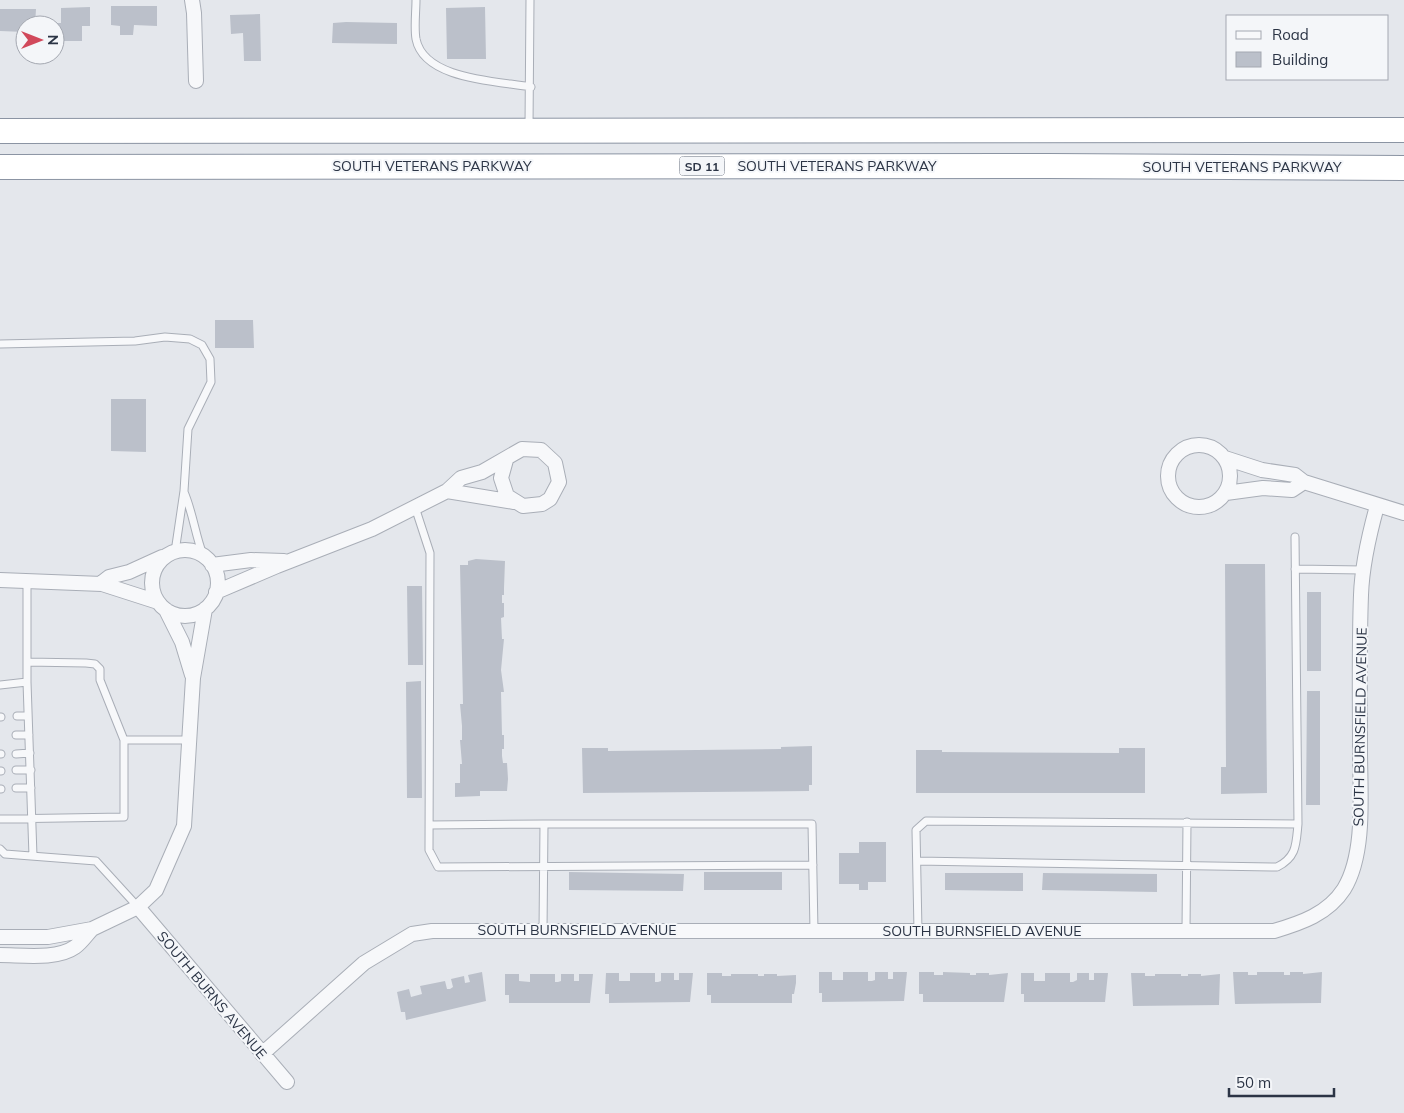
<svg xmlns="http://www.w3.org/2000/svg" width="1404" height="1113" font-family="Mulish,sans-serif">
<rect width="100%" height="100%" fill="#e4e7ec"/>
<path fill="#bbc0ca" d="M111 6H157V26L134 25 133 35H120V26L111 25Z
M90 7V26H82V41H55V25H50V23H61V8Z
M485 7 486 59H447L446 8Z
M0 9H36L35 25H25V32L0 31Z
M260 14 261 61H244L243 33 231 34 230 15Z
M346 22 397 23V44L332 43 333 23Z
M215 320H253L254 348H215Z
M111 399H146V452L111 451Z
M476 559 505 561 504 588V595H502V603H504V617L501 618 502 639H504L501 670 504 692H501L502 735H504V749H502V756L503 763H507L508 779 507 791H480V796L455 797V783H460V764H462L460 740H462V726L460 704H463L460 565H468V561Z
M1225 564H1265L1267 793 1221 794V767H1226Z
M407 586H422L423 665H408Z
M1307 592H1321V671H1307Z
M421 681 422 798H407L406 682Z
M1307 691H1320V805H1306Z
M812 746V785H809V791L583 793 582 748H608V751L781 749V747Z
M1119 748H1145V793H916V750H942V752L1119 753Z
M859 842H886V882H868V890H859V884H839V853H859Z
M569 872 684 874 683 891 569 890Z
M704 872H782V890H704Z
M945 873H1023V891L945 890Z
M1043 873 1157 874V892L1042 890Z
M482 972 486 1001 406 1020 405 1012H401L397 992 409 989 411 997 422 994 420 986 445 981 447 989H450L453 987 451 979 464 976 465 983 470 982 468 975Z
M819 972H832V980H843V972H868V981H872L875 980V972H888V979H893V972H907L904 1001 822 1002V993H819Z
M919 972H934V975H943V972L970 973V975H976V973H989V975L1008 973 1004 1002H923V994H919Z
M1233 972H1248V975H1257V972H1284V975H1290V972H1303V974L1322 972 1321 1003 1235 1004Z
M606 973H619V981H630V973H655V982H658L661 981V973H674V980H679V973H693L690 1002 609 1003V994H605Z
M707 973H722V976H731V974H758V976H764V974H777V976L796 975V983L794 994H792V1003H711V995H707Z
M1021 973H1034V981H1045V973H1070V982H1073L1077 980V973H1089V980H1094V973H1108L1105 1002H1024V994H1021Z
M1131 973H1145V976H1155V974H1181V976H1188V974H1201V976L1220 974 1219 1005 1133 1006Z
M505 974H519V981L530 982V974H555V982H558L561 981V974H574V981H579V974H593L590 1003H509V995H505Z"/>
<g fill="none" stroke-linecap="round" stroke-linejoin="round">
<defs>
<path id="service" d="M416 0C416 12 414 27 416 39 424 80 498 81 531 87
M529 127 530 0
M0 344 135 341 165 337 190 339 202 345 210 359 211 382 188 429 184 491 175 552
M184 492C193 513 195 534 203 555
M415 507 430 553 429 850 438 867 813 865
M1295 569 1363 570
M27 682 33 856
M0 685 27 682V581
M17 716H28
M0 717H1
M16 735H29
M124 740H189
M0 754H1
M16 754 30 753
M16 770H31
M0 771H1
M16 788H31
M0 789H1
M0 819 124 817V740L100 680V669L95 664 86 663 27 662
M429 825 544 824
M0 849 5 854 96 861 138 907
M917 861 1277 867C1297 857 1296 844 1298 824
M1186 930 1187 822
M543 931 544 824H812L814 931
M918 931 916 830 926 821 1298 824 1295 537"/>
<path id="minor" d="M192 0 194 13 196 81
M1168 476a31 31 0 1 1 62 0a31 31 0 1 1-62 0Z
M1225 458 1262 470 1295 475 1304 482 1404 513
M447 491 514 502
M1226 493 1263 488 1292 490 1304 482
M152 583a33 33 0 1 1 66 0a33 33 0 1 1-66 0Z
M212 565 251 560 284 561
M0 580 102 584 158 602
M100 584 109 577 129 572 162 557
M216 592 277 566 372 529 447 491 461 478 482 472 522 449 541 450 555 463 559 482 550 499 542 504 523 506 507 496 501 478 506 460
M166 610 182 642 192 675
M138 907 287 1082
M92 929 138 907 156 890 184 826 193 678 205 609
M0 937H48L92 929C87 934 82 942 75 947 57 960 22 955 0 955
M262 1054 364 963 412 934 432 931H1274C1301 923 1328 914 1344 889 1366 853 1360 792 1360 751 1360 699 1359 647 1361 595 1362 564 1369 535 1377 506"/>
<path id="trunk" d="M0 131 1404 130
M0 167 1049 166 1404 168"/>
</defs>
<use href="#service" stroke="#a9aeb7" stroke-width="9"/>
<use href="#minor" stroke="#a9aeb7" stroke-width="16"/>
<use href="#trunk" stroke="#8b94a3" stroke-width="26"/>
<use href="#service" stroke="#f7f8fa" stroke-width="7"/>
<use href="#minor" stroke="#f7f8fa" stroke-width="14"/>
<use href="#trunk" stroke="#fff" stroke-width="24"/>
</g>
<g text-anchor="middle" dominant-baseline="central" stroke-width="4" stroke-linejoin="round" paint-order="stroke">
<rect fill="#f4f6f9" stroke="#676e7b" stroke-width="1" x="679.5" y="156.5" width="45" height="19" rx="4"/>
<g font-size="12" font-weight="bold" fill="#2b3445">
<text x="702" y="166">SD 11</text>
</g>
<g font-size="14" fill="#2b3445" stroke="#f4f6f9">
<text x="432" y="166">SOUTH VETERANS PARKWAY</text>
<text x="837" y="166">SOUTH VETERANS PARKWAY</text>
<text x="1242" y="167">SOUTH VETERANS PARKWAY</text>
<text transform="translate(1360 727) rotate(-89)">SOUTH BURNSFIELD AVENUE</text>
<text x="577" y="930">SOUTH BURNSFIELD AVENUE</text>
<text x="982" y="931">SOUTH BURNSFIELD AVENUE</text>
<text transform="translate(212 995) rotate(50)">SOUTH BURNS AVENUE</text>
</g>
</g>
<rect x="1226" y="15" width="162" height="65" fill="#f4f6f9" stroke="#a4a8b1"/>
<rect x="1236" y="31" width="25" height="8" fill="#f7f8fa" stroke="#a4a8b1"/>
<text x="1272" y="40" font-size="15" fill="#2b3445">Road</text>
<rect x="1236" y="52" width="25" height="15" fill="#bbc0ca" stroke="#a4a8b1"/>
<text x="1272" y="65" font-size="15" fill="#2b3445">Building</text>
<g transform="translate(40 40) rotate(90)"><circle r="24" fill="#f4f6f9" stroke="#a4a8b1"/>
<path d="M0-4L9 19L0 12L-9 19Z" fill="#d1495b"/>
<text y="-8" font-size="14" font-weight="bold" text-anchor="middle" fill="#2b3445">N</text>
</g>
<path d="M1229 1088v8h105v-8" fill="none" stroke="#2b3445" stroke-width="2.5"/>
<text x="1236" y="1088" font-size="15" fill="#2b3445" stroke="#f4f6f9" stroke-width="4" paint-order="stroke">50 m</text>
</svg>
